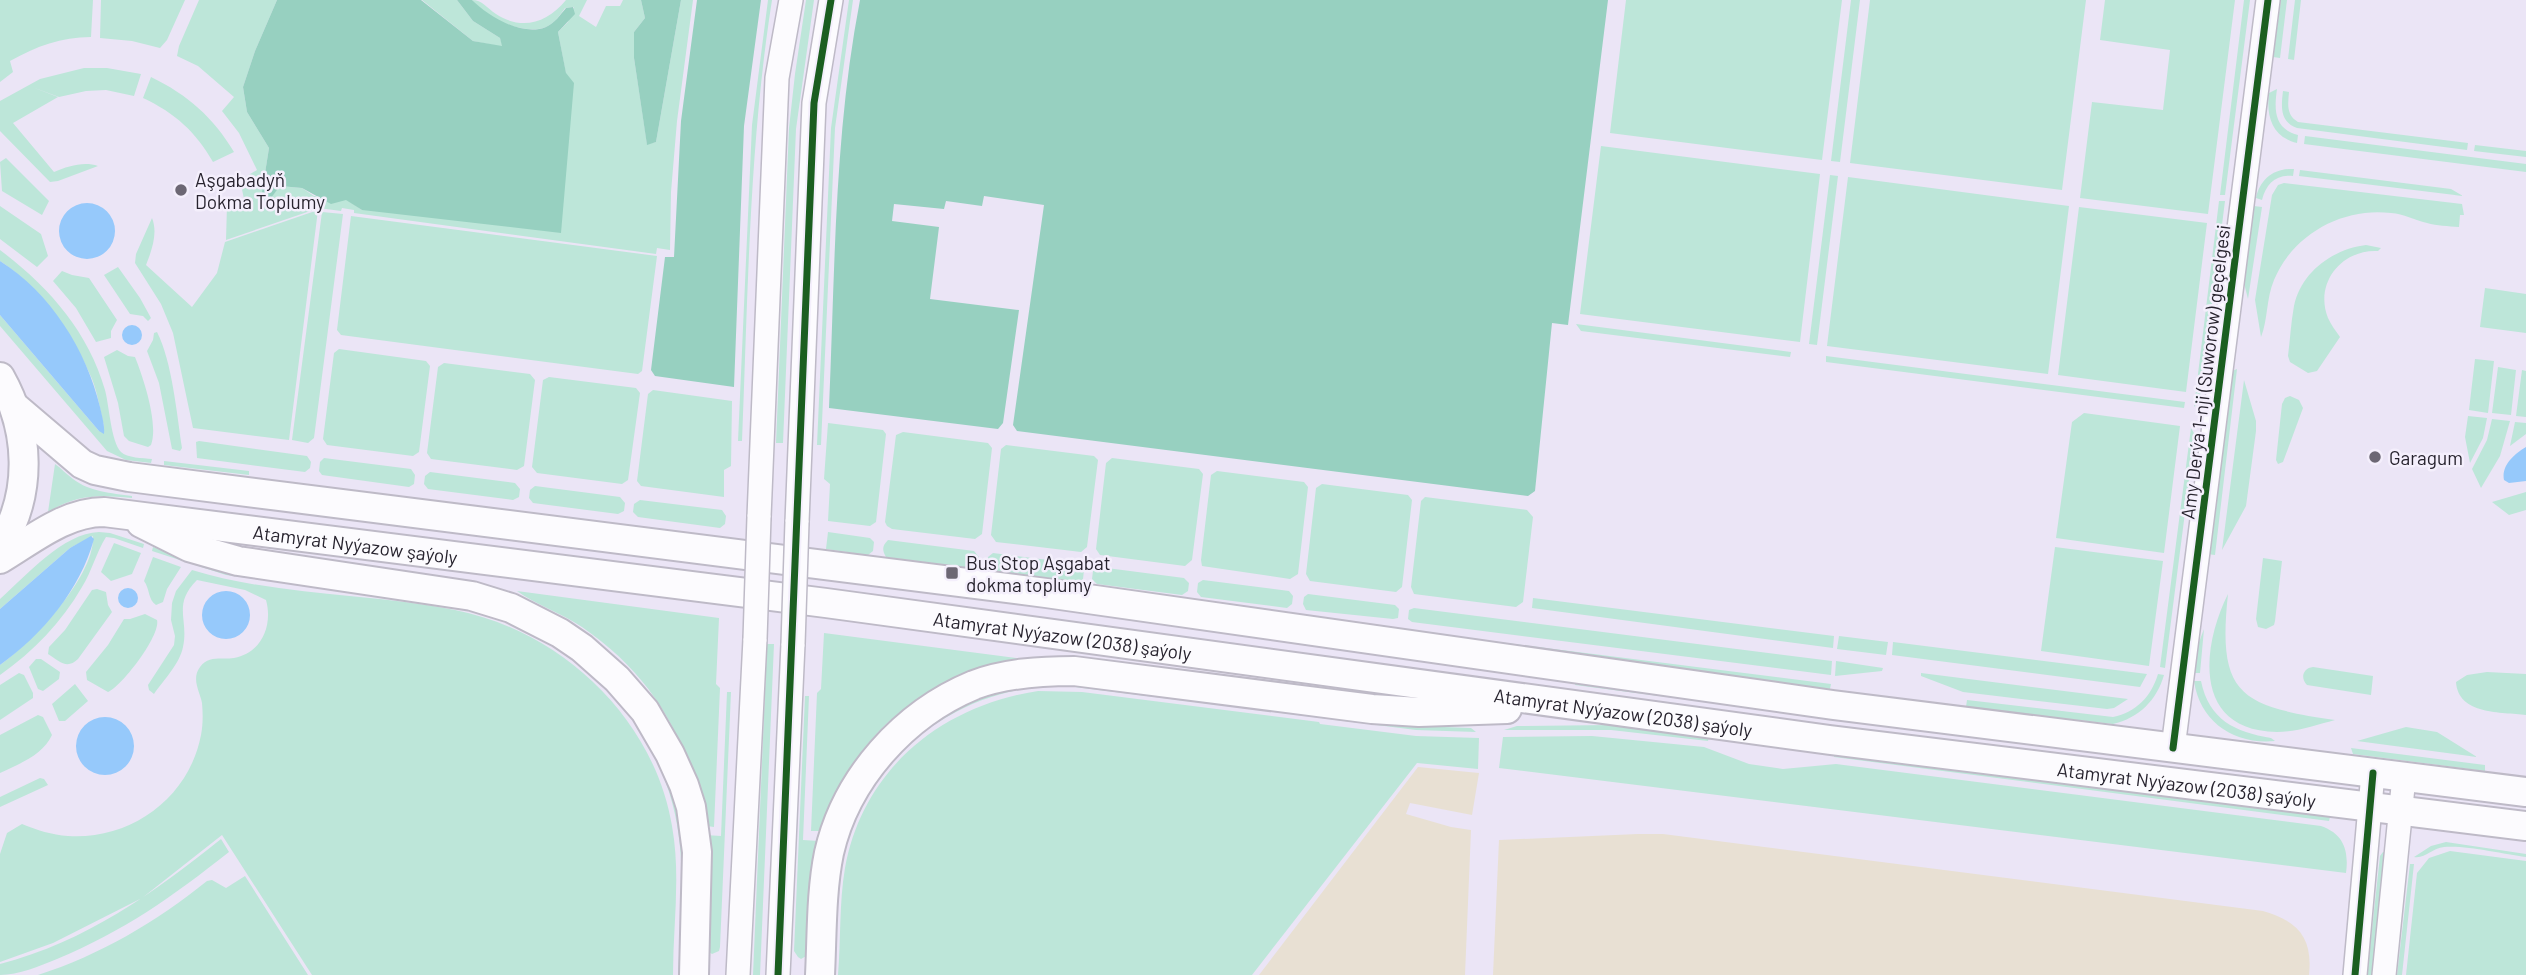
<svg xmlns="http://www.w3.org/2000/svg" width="2526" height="975" font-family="Barlow,sans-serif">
<rect width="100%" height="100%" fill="#ebe5f6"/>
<path fill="#bde6d9" d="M0 0H93L91 37C61 37 37 46 10 61L13 72 0 82Z
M101 0H185L167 40 160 48 132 41 100 38Z
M199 0H277L255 51 243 87 247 112 269 148 262 192 268 201 280 186 302 188 314 196 346 199 362 210 566 74 558 32 568 22 574 7 565 8C560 15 555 23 546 27 530 34 502 24 488 15 482 11 477 5 472 0 482 0 487 8 496 14 522 31 547 23 566 0H587L579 16 596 27 606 6H620L623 0H641L645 18 634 32V58L647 144 656 142 681 0H693L677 121 671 192 670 250 657 248 656 254 354 213V210L342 208 341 211 319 208 226 240 227 205 242 202 244 199 240 180 257 170 239 133 222 111 234 97 198 66 177 56 179 46Z
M422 0H457L473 21 500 38 503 47 473 41Z
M768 0H772C749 146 748 294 742 441H738L752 125Z
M806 0H814L796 129 783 443H776L789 128 795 74Z
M849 0H853L835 128 821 445H817L831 128Z
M1626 0H1842L1822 160 1610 133Z
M1851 0H1860L1840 162 1831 161Z
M1870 0H2086L2062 190 1850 163Z
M2105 0H2235L2208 214 2080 198 2092 102 2163 110 2170 50 2100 40Z
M2244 0H2250L2225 195H2220Z
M2281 0H2287L2280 58 2273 57Z
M2295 0H2301L2294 60 2288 59Z
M84 68H107L141 74 134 96 106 90 86 91 59 97 32 87 58 97 13 123 54 172C68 166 84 161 98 166L58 181 50 182 0 131V101L40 79Z
M151 77C188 95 213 117 234 152L213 162C196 132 175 113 143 98Z
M2277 89C2274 110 2274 129 2298 135L2297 143C2272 137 2266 116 2269 93Z
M2283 91 2289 92C2288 104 2286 115 2298 122L2468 143 2467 150 2297 128C2280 122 2281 107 2283 91Z
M2305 136 2526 164V172L2304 144Z
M2475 145 2526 151V157L2474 151Z
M1601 146 1820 174 1800 342 1580 314Z
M6 158 49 201 42 215 2 191 0 162Z
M2294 169 2293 176C2276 174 2266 184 2262 200L2256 198C2260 179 2274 168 2294 169Z
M2300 170 2451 189 2463 196 2299 176Z
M1830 175 1838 176 1817 345 1809 344Z
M1848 177 2069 206 2048 374 1827 346Z
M2284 183 2462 204 2464 215H2460L2459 227C2448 226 2437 226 2427 223 2414 220 2404 214 2391 213 2343 207 2293 234 2274 280 2266 299 2268 320 2261 337L2255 300 2272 195 2278 185Z
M2219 201H2225L2200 400 2194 407Z
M0 206 41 234 48 256 37 267 0 239Z
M2254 206 2262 207 2248 299 2243 279Z
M2079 207 2207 223 2186 392 2058 375Z
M318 210 289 440 193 428 173 333 161 304 135 263 136 254 152 218C158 233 152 250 146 265L192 307 217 273 225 242Z
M322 212 343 214 314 438 308 443 292 440Z
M351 216 657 256 642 371 638 374 341 335 337 330Z
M2366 245 2381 248 2378 251C2342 249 2314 283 2328 318 2331 325 2336 331 2340 337L2317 371 2308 373 2290 362 2288 356C2290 340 2291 322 2294 306 2301 272 2333 249 2366 245Z
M0 250C48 286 88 331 105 390 109 404 111 442 121 452 127 458 143 458 152 459L151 463 126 460 107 451 0 326V315L99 431 104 426C100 410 98 394 92 379 74 336 39 286 0 261Z
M118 267 140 298 151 318 148 321 143 316 130 314 104 275Z
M62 271 72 275 89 278 117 320 111 331V338L96 342 76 308 53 281Z
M2485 288 2526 294V333L2480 327Z
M1576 324 1791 352 1790 357 1581 331Z
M157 332C172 361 177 415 182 448L180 451 172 449 159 383 147 351 153 340 154 333Z
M339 349 426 361 430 366 419 452 413 456 327 445 323 439 334 353Z
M117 350 128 356 135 357C143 377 159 424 151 445L148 447 129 441 124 436 118 403 104 357Z
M1826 356 2185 402 2184 408 1826 362Z
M2475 359 2494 361 2488 413 2469 410Z
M444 363 530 374 535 380 524 466 517 470 431 459 427 453 438 367Z
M2498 367 2516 370 2511 415 2492 413Z
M2237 369 2215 555 2207 554 2232 371Z
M2522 370 2526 371V417L2516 416Z
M549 377 636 388 640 393 628 480 622 484 537 473 532 467 543 380Z
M2244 380 2256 421V431L2246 506 2222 550Z
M653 390 732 401 731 466 724 470V497L641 486 637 481 648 394Z
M2290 396 2299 400 2303 408 2283 462 2278 464 2276 460 2282 404 2285 398Z
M2084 413 2180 426 2164 553 2056 538 2072 422Z
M2468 416 2487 418 2483 438 2470 463 2465 437Z
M2492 419 2510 421 2500 456 2481 488 2472 469 2487 440Z
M2515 422 2526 423V434L2510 446Z
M828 423 883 430 886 434 876 522 870 526 828 521 830 484 824 479Z
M2191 428 2195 435 2165 668 2160 667Z
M903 432 988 443 992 448 982 534 975 539 892 529 887 526 885 522 896 435Z
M199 441 307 456 311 462 310 468 305 472 197 458 196 442Z
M1006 445 1094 456 1098 460 1087 547 1081 552 996 542 991 535 1001 449Z
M324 458 411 469 415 475 414 484 409 487 322 475 319 471 320 462Z
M1112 458 1199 469 1203 474 1192 560 1185 566 1100 555 1096 549 1106 463Z
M164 461 249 471V475L164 465Z
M55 464C61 468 66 474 73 479 90 492 111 493 132 496V498C97 495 79 494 48 512Z
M1217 471 1304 482 1308 487 1298 574 1290 579 1202 566 1201 560 1211 475Z
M430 472 515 483 520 489 519 497 513 500 428 489 424 484 425 476Z
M1322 484 1408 495 1412 500 1402 587 1396 592 1310 581 1306 574 1316 488Z
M535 486 620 497 625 503 624 511 618 514 533 503 529 498 530 490Z
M2526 492V510L2509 515 2492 502Z
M1425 497 1527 510 1533 517 1523 602 1516 607 1414 594 1411 587 1421 501Z
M640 500 722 510 726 516 725 524 720 528 638 517 633 512 634 504Z
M99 532 110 533 144 544 143 548 114 538 106 537C96 553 92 571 82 587 61 623 34 651 0 675V665C31 643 95 577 93 536L70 548 0 609V599C26 576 63 533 99 532Z
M828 532 870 538 874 542 873 551 868 555 826 549Z
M888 540 974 551 979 557 978 564 972 568 886 557C882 550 882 546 888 540Z
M114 543 141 553 132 574 111 581 101 572Z
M153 547 227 570 454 600C578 629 667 713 684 842 690 885 684 931 682 975H678C680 933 684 890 680 847 672 751 607 664 519 625 498 615 476 610 453 605L226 575 152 551Z
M2055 547 2163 561 2149 666 2041 651Z
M993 553 1081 564 1084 570 1083 579 1078 582 991 570 987 567 988 557Z
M153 557 181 567 167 589 163 602 156 605C148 600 150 589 144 581Z
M2263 558 2282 561 2275 621 2274 625 2266 629 2258 627 2256 619Z
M1099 567 1184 578 1189 583 1188 591 1182 595 1097 584 1092 579 1093 571Z
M192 570C277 596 368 593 455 610 561 631 654 718 672 826 681 876 673 925 673 975H312L222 835 142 898 53 943 0 962V854L7 833 22 824C37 830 52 835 68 836 131 840 189 798 201 735 203 725 203 714 202 703 200 692 191 679 200 667 209 655 221 660 234 658 262 653 273 625 266 600L245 590 197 580C172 605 189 619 183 647 180 663 164 680 154 694L149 690 148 685 174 645 175 636 171 620 172 603 176 591Z
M1203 580 1289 591 1293 596 1292 604 1287 608 1201 597 1197 592 1198 583Z
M97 589 106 592 108 605 112 612 78 659C67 670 59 661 48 654L49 647 65 630 92 590Z
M517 591 719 618 716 684 720 688 714 827 707 826C688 741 656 678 582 627 561 613 535 604 517 591Z
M1308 594 1395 605 1399 609 1398 618 1393 619 1306 610 1303 604 1304 597Z
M2228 594C2217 695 2240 706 2335 720 2316 725 2297 732 2277 732 2193 731 2201 648 2228 594Z
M1533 598 1834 636 1833 648 1532 608Z
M1414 608 1832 661 1831 675 1412 622 1408 619 1409 610Z
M145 614 157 620C161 635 122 686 108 692L87 680 86 672 108 645 124 619H130Z
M1325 620 1831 684 1830 689 1325 624Z
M2204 629 2200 673H2193L2196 650Z
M824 633 1024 659C994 670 960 678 932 692 875 720 841 775 819 831H811L817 693 821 689Z
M1839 636 1888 642 1886 655 1837 649Z
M1893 642 2147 674 2140 687 1892 655Z
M767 644H774L760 975H753Z
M36 659H41L60 672 59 679 43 691 38 689 29 667Z
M1836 661 1883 668 1882 671 1835 676Z
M2313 667 2373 676 2371 695 2307 685C2300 678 2303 668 2313 667Z
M2487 672 2526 674V715C2502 712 2458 715 2456 682L2467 675Z
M19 673 24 675 33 693V698L0 720V685Z
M1921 673 2128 699 2114 708 2107 709 1963 692 1921 676Z
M2158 674 2164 675C2157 700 2139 718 2113 724L1966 707 1967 700 2113 717C2136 712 2151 697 2158 674Z
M2194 681H2201C2209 720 2235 732 2271 738L2275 741C2234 745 2200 722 2194 681Z
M1051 682 1417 726 1471 728 1476 732 1416 730 1067 686C965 683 869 752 844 852 834 892 837 934 834 975L831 953 840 850 871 782 929 723 985 694Z
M1575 683 1827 716V718L1575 685Z
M75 684 88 701 65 721H59L52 704Z
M1038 691 1082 692 1319 722 1320 724 1416 736 1479 738 1478 769 1417 763 1252 975H838C841 940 839 903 845 868 863 769 941 706 1038 691Z
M727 692H731L720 947 719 951 712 954 706 950 705 835 721 836Z
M805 696H809L803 840 819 841 808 955 801 959 798 957 794 951Z
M38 715 43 717 52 735C43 755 19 764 0 773V735Z
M1611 725 1709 737 1708 741 1611 730H1504L1517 726Z
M2406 727 2437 732 2477 757 2357 741Z
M1592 736 1704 747 1749 764 1783 769 1836 764 2321 826C2344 834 2349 851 2346 873L1499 768 1503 737Z
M2351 748 2485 765V771L2353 754Z
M1834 753 2325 815 2330 817 2329 821 1834 757Z
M40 778 44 779 48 785 0 807V797Z
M221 839 229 852C172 897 124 931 57 959 39 966 19 975 0 975V964C87 941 152 894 221 839Z
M2446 842 2526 854V857C2503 854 2466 845 2444 847 2432 848 2425 859 2414 857L2431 846Z
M2450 851 2526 861V975H2406L2417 873 2429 858Z
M2383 852H2386L2376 975H2367L2380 856Z
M2410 864H2414L2402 975H2397Z
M245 876 308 975H38C100 955 156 922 207 881L212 880 226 888Z"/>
<path fill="#97d0c0" d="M277 0H421L473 41 502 46 500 38 473 21 457 0H472C488 16 522 37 546 27 555 23 560 15 566 8L573 7 575 14 558 32 566 73 574 83 561 233 362 210 346 200 331 204 302 188 280 186 268 202 262 192 269 148 247 112 243 87 255 51Z
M641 0H681L656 142 647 145 634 58V32L645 18Z
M697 0H761L744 126 734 387 655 376 651 370 665 257H674L681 121Z
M860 0H1608L1568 325 1552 323 1535 491 1528 496 1017 431 1013 425 1044 205 984 196 982 206 946 201 944 209 894 204 892 221 939 227 930 299 1019 310 1003 423 998 429 829 408C835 272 834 134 860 0Z"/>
<path fill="#e8e0d3" d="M1418 767 1479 773 1472 815 1410 803 1406 814 1451 827 1471 830 1465 975H1259Z
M1638 834H1663L2263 911C2298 921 2313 938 2309 975H1493L1499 840Z"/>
<path fill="#96c9fb" d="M59 231a28 28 0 1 1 56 0a28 28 0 1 1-56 0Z
M0 261C50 292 87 351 100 407 102 416 105 426 104 434L99 431 0 315Z
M122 335a10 10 0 1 1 20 0a10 10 0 1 1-20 0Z
M2526 447V481L2509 483 2504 480C2501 466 2514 454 2526 447Z
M91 536 94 539C80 590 43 634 0 665V609L70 548Z
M118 598a10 10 0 1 1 20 0a10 10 0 1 1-20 0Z
M202 615a24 24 0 1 1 48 0a24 24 0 1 1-48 0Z
M76 746a29 29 0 1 1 58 0a29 29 0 1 1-58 0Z"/>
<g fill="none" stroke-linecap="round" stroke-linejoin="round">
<defs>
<path id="minor" d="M759 517 777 78 791 0
M797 522 814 103 831 0
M2173 748 2268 0
M738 975 755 639
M778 975 793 644
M2355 975 2373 773
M2384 975 2404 777"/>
<g id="major">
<path d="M0 377C30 430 33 494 0 546"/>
<path d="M15 407 82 464 95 470 129 477 1046 593 1833 705 2526 792"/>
<path d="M141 523 189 547 238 561 472 596 511 608 560 633 582 648 617 679 645 711 670 754 684 785 691 807 697 852 694 975"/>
<path id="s1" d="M0 559C32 540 65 512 104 512L826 603 1830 740 2526 826"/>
<path d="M820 975C822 935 821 892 829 853 846 778 904 714 974 685 1006 673 1041 671 1074 671L1372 709 1419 712 1507 709"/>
</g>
</defs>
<use href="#minor" stroke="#bebac7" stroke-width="26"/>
<use href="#major" stroke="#bebac7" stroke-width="32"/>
<use href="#minor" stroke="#fcfbfe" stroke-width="23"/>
<use href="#major" stroke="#fcfbfe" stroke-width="28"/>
<defs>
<path id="minor-bridge" d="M755 639 759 517
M793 644 797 522"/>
</defs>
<use href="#minor-bridge" stroke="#bebac7" stroke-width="26" stroke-linecap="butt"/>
<use href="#minor-bridge" stroke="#fcfbfe" stroke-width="23"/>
<defs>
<path id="cycleway" d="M2173 748 2268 0
M778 975 814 103 831 0
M2355 975 2373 773"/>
</defs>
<use href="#cycleway" stroke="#f4effc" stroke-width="11"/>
<use href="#cycleway" stroke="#1b5e20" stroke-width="7"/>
</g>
<g fill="#6c6774" stroke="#f4effc" stroke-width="2.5">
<circle cx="181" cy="190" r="7"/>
<circle cx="2375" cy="457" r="7"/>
<rect x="945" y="566" width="14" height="14" rx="3.5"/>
</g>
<g text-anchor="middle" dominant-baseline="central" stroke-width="5" stroke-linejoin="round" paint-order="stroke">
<g font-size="19" fill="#27232e" stroke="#f4effc" text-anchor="start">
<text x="195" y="179">Aşgabadyň<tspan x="195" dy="22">Dokma Toplumy</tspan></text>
<text x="2389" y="457">Garagum</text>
<text x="966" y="562">Bus Stop Aşgabat<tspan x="966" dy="22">dokma toplumy</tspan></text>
</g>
<g font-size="19" fill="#27232e" stroke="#f4effc">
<text transform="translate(2205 372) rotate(-83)">Amy Derýa 1-nji (Suworow) geçelgesi</text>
<text stroke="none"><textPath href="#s1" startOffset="369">Atamyrat Nyýazow şaýoly</textPath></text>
<text stroke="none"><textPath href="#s1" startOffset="1082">Atamyrat Nyýazow (2038) şaýoly</textPath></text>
<text stroke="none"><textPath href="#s1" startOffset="1648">Atamyrat Nyýazow (2038) şaýoly</textPath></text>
<text stroke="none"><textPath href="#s1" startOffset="2216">Atamyrat Nyýazow (2038) şaýoly</textPath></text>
</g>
</g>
</svg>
